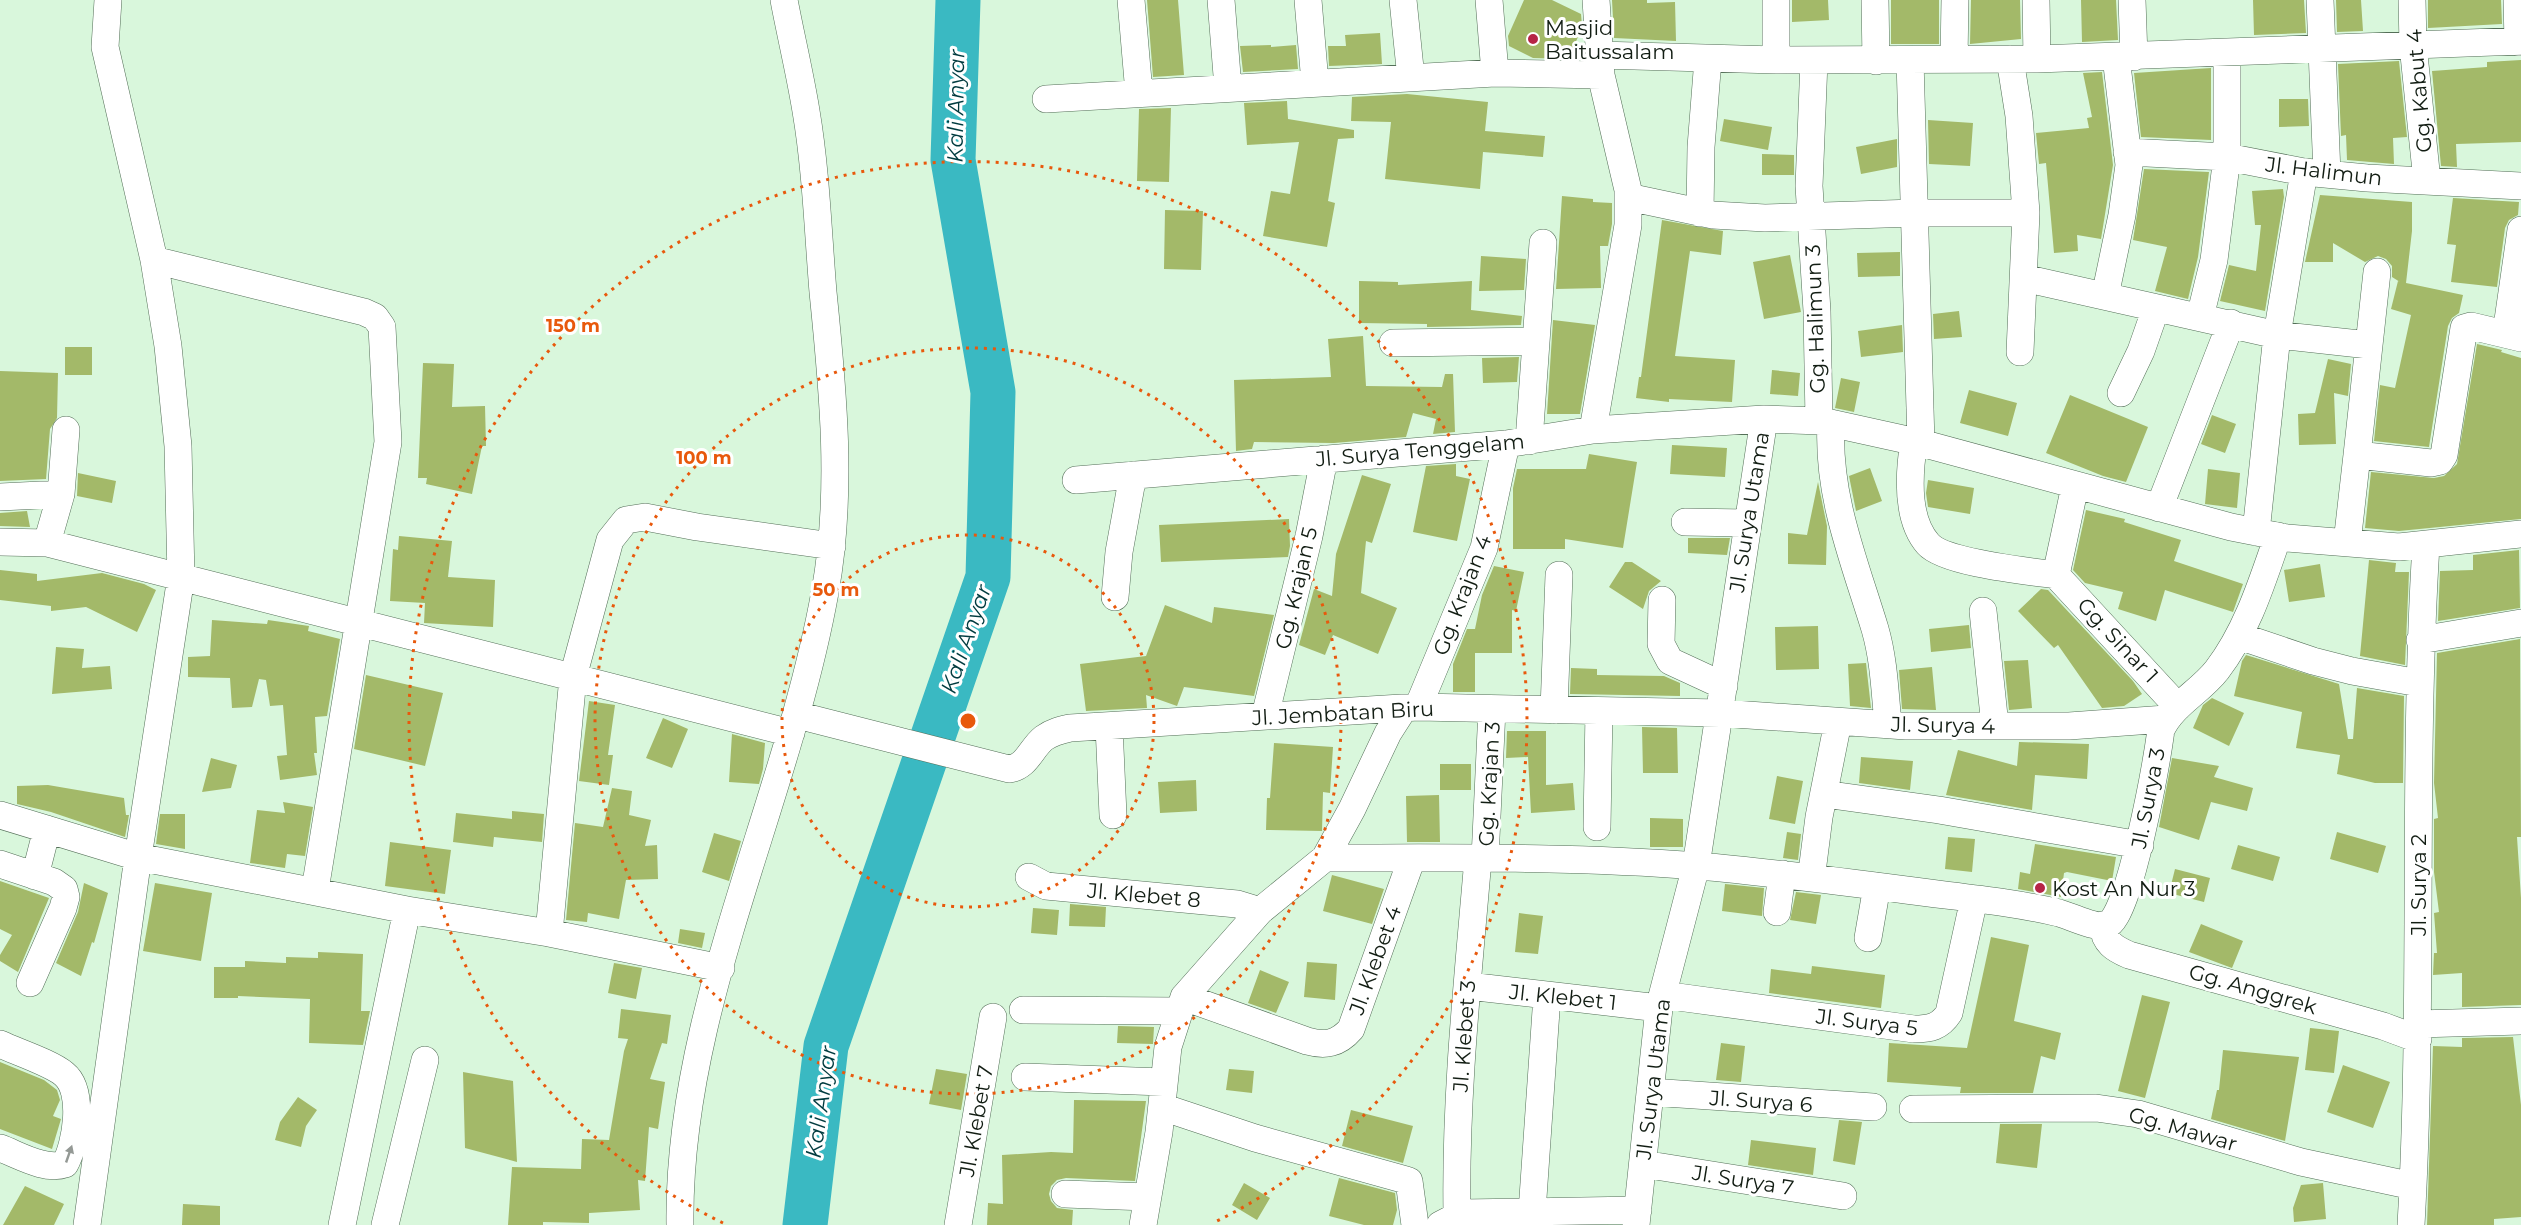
<svg xmlns="http://www.w3.org/2000/svg" width="2521" height="1225" font-family="Montserrat,sans-serif">
<rect width="100%" height="100%" fill="#d9f7dc"/>
<g fill="none" stroke-linecap="round" stroke-linejoin="round">
<path stroke="#3ab9c2" stroke-width="45" d="M805 1225 826 1046 988 577 993 392 953 160 958 0"/>
</g>
<path fill="#a3b969" d="M1147 0H1178L1184 75 1153 77Z
M1524 0H1552L1581 14 1583 37H1578L1568 59 1533 58 1509 46 1508 36Z
M1612 0H1647V3L1675 2 1676 41 1614 38Z
M1792 0H1828L1829 20 1792 22Z
M1891 0H1939V44H1891Z
M1971 0H2020L2021 39 1970 44Z
M2081 0H2116L2118 40 2082 42Z
M2253 0H2304L2306 33 2254 35Z
M2336 0H2361L2363 31 2337 32Z
M2428 0H2501L2502 24 2428 28Z
M1380 33 1382 64 1329 66 1328 46H1346L1345 35Z
M1271 45V47L1296 45 1298 69 1243 72 1240 46Z
M2521 60V142L2456 144 2457 167 2441 166 2432 71 2487 67V62Z
M2399 61 2407 137 2393 138 2394 164 2347 160 2346 135 2341 136 2338 64Z
M2211 68V140L2141 137 2134 73Z
M2102 72 2113 165 2101 239 2077 235 2078 251 2054 253 2046 163 2039 164 2036 133 2089 128 2087 118 2092 117 2083 73Z
M1407 94 1488 102 1485 131 1545 136 1543 157 1483 152 1480 189 1385 179 1391 122 1351 121 1352 97Z
M2279 99H2308L2309 126 2279 127Z
M1287 101 1288 119 1354 130V138L1338 139 1328 201 1335 203 1327 247 1263 236 1271 191 1290 194 1299 142 1247 145 1244 103Z
M1171 108 1169 182 1137 181 1139 109Z
M1724 119 1772 127 1768 150 1720 141Z
M1928 120 1973 123 1970 166 1929 164Z
M1897 139V167L1861 174 1856 147Z
M1762 154 1794 155V175H1762Z
M2144 169 2209 172 2198 257 2188 299 2155 291 2167 247 2133 240Z
M2283 189 2284 197 2265 311 2220 301 2229 265 2256 271 2261 225H2255L2252 191Z
M2320 195 2412 202V231L2406 283 2463 295 2459 313 2452 318 2448 326 2429 447 2374 441 2380 385 2395 388 2411 315 2391 309 2398 281 2400 282 2392 277V266L2386 259 2378 256 2365 262 2333 243V262H2305Z
M1562 196 1593 199V202L1612 203V224L1608 246H1600L1601 288 1556 289Z
M2453 198 2519 202 2518 215 2509 220 2505 228 2497 287 2451 282 2456 245 2447 244Z
M1165 210 1203 211 1201 270 1164 269Z
M1662 220 1723 231 1721 255 1690 251 1675 356 1735 360 1732 402 1669 399V402L1636 398 1639 377H1641Z
M1900 252V276L1858 277 1857 253Z
M1790 255 1801 312 1764 319 1753 262Z
M1481 256 1526 259 1524 290 1479 291Z
M1359 281 1398 282V285L1472 281 1471 310 1522 316 1521 325 1427 327V324L1359 323Z
M1959 311 1962 337 1934 339 1933 314Z
M1553 320 1595 325 1580 414H1547Z
M1902 325 1903 352 1861 357 1858 331Z
M1363 336 1366 386 1442 387 1445 374H1453L1455 432 1433 434 1436 419 1413 413 1406 437 1334 443 1254 442 1252 449 1236 451 1234 380 1331 377 1328 339Z
M2477 344 2502 350 2501 352 2521 358V519L2399 531 2365 528 2371 472 2434 478 2444 476 2457 464Z
M65 347H92V375H65Z
M1519 357 1517 382 1483 383 1482 358Z
M2328 359 2351 364 2348 396 2334 393 2336 444 2299 445 2298 414 2315 413Z
M423 363 454 364 452 407 485 406 486 446H482L472 494 426 484 427 478H418Z
M1772 370 1800 373 1798 396 1770 394Z
M0 371 58 373 57 418 50 429 46 479 0 481Z
M1841 378 1860 382 1854 412 1835 408Z
M1969 390 2017 403 2008 436 1960 423Z
M2070 395 2148 427 2126 482 2103 476 2046 453Z
M2212 415 2236 424 2225 453 2201 444Z
M1672 445 1727 448 1725 477 1670 474Z
M1589 454 1637 462 1623 548 1565 539V549H1513V488L1517 469H1586Z
M1456 464V476L1470 479 1457 541 1413 532 1426 466Z
M1870 468 1882 501 1856 511 1849 476Z
M2208 469 2240 473 2237 508 2205 504Z
M78 473 116 481 112 503 77 496Z
M1362 475 1391 484 1372 543 1366 541 1361 593 1397 608 1378 654 1333 635 1325 655 1299 645 1314 589 1332 596 1336 554Z
M1928 480 1974 488 1970 514 1928 507 1926 493Z
M1818 482 1827 526 1826 565 1788 564V533L1807 535Z
M2086 510 2125 519 2124 522 2181 540 2174 561 2243 584 2233 612 2165 590 2156 621 2118 609 2123 592 2085 583 2073 570Z
M27 511 30 527 0 526V513Z
M1289 519 1290 546 1288 557 1161 562 1159 525Z
M399 536 452 541 448 577 495 580 493 627 424 623 425 603 390 601 393 549 398 550Z
M1688 538H1730L1727 555 1688 553Z
M2519 550 2520 608 2438 621 2440 571 2473 570V555Z
M2369 560 2396 563 2395 572H2409L2405 665 2360 656Z
M1625 562H1632L1661 581 1649 591 1643 609 1609 587Z
M2320 564 2325 597 2289 602 2284 570Z
M1494 566 1524 572 1516 611 1512 610V653H1475V692H1453V664L1467 629H1475L1482 595Z
M0 570 37 574V581L102 573 144 584 156 590 137 632 86 607 51 611V606L0 600Z
M2041 589 2048 590 2133 681 2142 694 2124 706 2102 708 2058 645 2054 648 2018 611Z
M1165 605 1212 623 1214 607 1274 615 1254 696 1184 687 1177 706 1146 695 1147 708 1086 711 1080 664 1146 656Z
M212 620 267 624 268 620 309 626 308 631 340 639 327 716 315 717 317 753H314L317 775 280 780 277 756 287 755 283 705 270 706 266 680 259 679 252 707 232 708 230 678 188 677V657L210 656Z
M1969 625 1971 648 1931 652 1929 629Z
M1818 626 1819 669 1776 670 1775 627Z
M2520 639 2521 837H2517L2521 898V1005L2462 1007V973L2433 975 2434 953H2437L2434 913 2439 912 2434 872V819L2438 818 2434 783 2437 653Z
M56 647 84 649 82 668 110 666 112 689 52 694Z
M2246 655 2339 684 2348 739H2353L2357 688 2404 696 2403 783H2375L2337 774 2340 755 2296 748 2302 712 2234 696 2242 661Z
M2028 660 2032 708 2009 710 2004 661Z
M1866 663 1871 708 1850 706 1848 664Z
M1932 667 1936 710 1902 709 1899 670Z
M1571 668 1597 669V675L1664 676 1680 683V696L1570 694Z
M366 675 443 693 425 766 354 749Z
M2212 698 2244 713 2229 746 2193 728 2203 705Z
M589 701 615 705 608 755H613L609 785 579 781Z
M663 718 688 729 672 768 646 758Z
M1642 727 1677 728 1678 773H1643Z
M1507 731H1546V785L1573 783 1575 810 1531 813 1528 757 1506 758Z
M732 734 765 743 763 769 759 784 729 782Z
M2019 742 2089 744 2087 779 2035 775 2032 810 1946 795 1958 750 2017 766Z
M1274 743 1333 747 1330 793 1323 792 1322 831 1266 830 1267 798H1270Z
M1861 757 1913 761 1910 790 1859 783Z
M211 758 237 765 231 788 202 792Z
M2172 758 2219 766 2214 777 2253 788 2247 811 2211 802 2199 840 2159 827Z
M1440 764H1471V790H1440Z
M1777 776 1803 781 1795 824 1769 819Z
M1196 780 1197 811 1160 813 1158 782Z
M48 785 124 798 126 815H129L125 837 51 812 17 804V786Z
M612 788 632 791 629 815 651 820 645 846 657 845 658 879 626 880 619 919 588 913 587 922 566 920 575 823 603 827Z
M1439 795 1440 842H1407L1406 796Z
M283 802 313 807 305 856 287 854 285 868 250 863 257 810 285 813Z
M512 811 544 814 542 842 494 837 493 847 453 842 456 813 512 819Z
M160 814H185V849L156 844Z
M1650 818 1683 819V847H1650Z
M1787 832 1801 834 1798 860 1783 858Z
M2337 832 2386 846 2378 873 2330 859Z
M714 833 741 841 729 881 702 872Z
M1948 837 1975 839 1972 872 1945 869Z
M390 842 451 850 445 894 385 886Z
M2035 844 2116 857 2112 881 2067 872 2064 873 2061 897 2018 889 2020 872 2030 874Z
M2238 845 2280 857 2273 881 2231 869Z
M2175 869 2210 878 2204 902 2169 893Z
M1332 875 1384 889 1372 924 1323 911Z
M0 881 49 898 18 972 0 961V955L12 935 0 929Z
M84 883 108 893 94 943 92 942 81 976 56 963 78 912Z
M155 883 212 893 201 961 143 951Z
M1725 884 1764 888 1762 916 1722 911Z
M1796 892 1821 895 1816 924 1790 920Z
M1070 904 1106 907 1105 927 1069 926Z
M1033 908 1059 910 1057 935 1031 933Z
M1519 913 1543 916 1538 954 1515 952Z
M2201 924 2243 941 2232 968 2189 952Z
M680 929 705 933 702 948 678 943Z
M1991 937 2029 945 2014 1021 2061 1033 2055 1060 2041 1056 2033 1093H1960L1961 1087 1887 1082 1889 1043 1967 1048Z
M318 952 363 954 361 1011H370L363 1045 309 1043 310 999 238 996V998H214V967H245V961L286 963V957L318 958Z
M1307 962 1337 964 1335 1000 1304 997Z
M614 963 642 968 636 999 608 993Z
M1812 966 1885 975 1881 1008 1769 993 1771 969 1811 974Z
M1260 970 1289 982 1276 1013 1248 1003Z
M2142 995 2170 1002 2145 1098 2118 1091Z
M621 1009 671 1015 667 1044 662 1043 650 1079 665 1082 658 1129 649 1127 645 1181 638 1180 640 1210 589 1213V1223L543 1222V1225H508L512 1167 581 1169 582 1139 609 1140 624 1051 628 1039 618 1038Z
M1118 1026 1154 1027 1153 1044 1117 1043Z
M2310 1028 2339 1031 2334 1073 2305 1070Z
M2513 1037 2521 1105V1217L2494 1219V1225H2427L2433 1046 2462 1047V1038Z
M1721 1043 1745 1046 1741 1082 1716 1080Z
M2223 1050 2299 1057 2285 1141 2211 1119 2217 1090H2219Z
M0 1062 44 1080 57 1090 60 1100 53 1116 61 1119 52 1149 0 1129Z
M2343 1065 2390 1082 2373 1128 2327 1112Z
M936 1069 967 1074 961 1110 929 1104Z
M1229 1069 1254 1071 1252 1093 1226 1090Z
M463 1072 513 1081 517 1162 465 1148Z
M298 1097 317 1110 306 1126 301 1147 275 1140 280 1122Z
M1074 1100 1146 1101 1135 1181 1066 1178 1057 1180 1051 1186 1049 1194 1051 1201 1057 1208 1073 1210 1072 1225H987L988 1203 1003 1204 1002 1155 1051 1152 1073 1153Z
M1351 1110 1413 1126 1403 1163 1342 1146Z
M1839 1120 1862 1122 1855 1165 1833 1161Z
M2000 1124H2042L2037 1168 1996 1163Z
M1751 1140 1816 1148 1813 1175 1748 1165Z
M1339 1178 1395 1193 1397 1210 1393 1225H1364L1329 1216Z
M1244 1183 1270 1198 1257 1220 1232 1205Z
M2323 1183 2326 1219 2294 1222 2293 1208 2301 1185Z
M25 1186 64 1204 54 1225H3Z
M183 1204 220 1206V1225H182Z"/>
<g fill="none" stroke-linecap="round" stroke-linejoin="round">
<defs>
<path id="minor" d="M1131 0 1139 93
M1221 0 1228 88
M1308 0 1315 83
M1403 0 1411 78
M1489 0 1495 73
M1875 0 1876 61
M2036 0 2037 59
M2132 0 2134 57
M2320 0 2327 174
M2412 0 2413 45 2427 181
M2517 0 2518 42
M1599 55 1776 60 2037 59 2521 41
M1954 59 1955 0
M2010 59 2019 116 2026 213 2020 352
M1776 60V0
M1910 60 1921 443
M1814 61 1809 186 1817 311 1819 420
M1046 99 1495 73 1601 75
M2127 152 2227 157 2304 172 2367 178 2521 186
M1628 197 1713 215 1765 218 1915 213H2026
M1700 213 1701 147 1708 59
M154 260 364 312 375 317 382 327 388 442 315 890
M2377 272 2357 455 2431 463 2440 461 2444 455 2464 328 2471 326 2521 338
M2024 278 2277 335 2369 345
M2105 296 2122 215 2129 165 2116 57
M2200 317 2214 260 2227 157V52
M2506 334 2521 230
M1393 343 1536 341
M2121 393 2141 351 2156 308
M1831 423C1827 496 1854 560 1875 629 1884 660 1885 693 1888 724
M1593 430 1628 225V190L1601 75 1596 0
M1529 441 1543 243
M1914 441C1909 472 1905 518 1928 544 1945 563 2028 571 2056 575
M1076 480 1506 444 1593 430 1764 419
M0 497 61 494
M2159 508 2231 323
M1685 522 1747 523
M2256 532 2277 335 2304 172
M0 542 47 543 791 733
M47 543 61 494 66 430
M2347 543 2357 455
M2056 575 2178 707
M2056 575 2075 486
M1115 597 1119 552 1133 475
M1662 600 1661 644 1670 661 1724 686
M1983 611 1995 726
M2239 636 2313 661 2352 671 2419 683
M2420 640 2521 623
M1418 707 1484 548 1506 444
M1554 710 1559 575
M797 715 1009 769C1027 767 1031 748 1044 738 1052 732 1061 730 1070 728L1418 707 1720 713 1906 726H2069L2166 719
M1265 716 1309 536 1324 459
M1109 726 1113 815
M1824 794 1939 810 2140 845
M0 815 138 857 407 910 549 933 721 968
M1597 827 1599 711
M1325 858C1449 858 1574 856 1698 866 1768 872 1837 881 1906 890 1957 897 2009 901 2059 913 2070 916 2096 929 2107 925 2130 917 2157 759 2161 730 2172 705 2200 692 2217 670 2247 631 2262 582 2278 536
M1485 859 1492 709
M0 864 54 882 64 889 66 897 63 908 30 983
M1812 872 1819 817 1838 722
M35 876 47 829
M1029 877 1046 886 1237 904 1260 911
M1777 912 1782 874
M2103 925C2104 943 2115 949 2129 955L2383 1026 2418 1039
M549 933 573 677 610 540 626 520 645 517 697 527 832 546
M1868 938 1877 886
M1468 986 1659 1008
M1663 995 1914 1029C1930 1029 1940 1027 1949 1013L1974 899
M1184 997 1307 1041C1325 1046 1338 1044 1351 1029L1412 858
M1023 1010 1178 1011
M2418 1024 2521 1021
M0 1044C17 1052 51 1063 64 1074 85 1091 76 1144 65 1164 45 1171 19 1155 0 1148
M1025 1077 1163 1082
M1650 1092 1873 1107
M1162 1107 1255 1138 1406 1180 1409 1181 1415 1225
M1913 1109 2096 1108 2138 1114 2301 1162 2413 1186
M1643 1164 1843 1196
M1065 1194 1147 1197
M1532 1212 1547 996
M1457 1214C1455 1096 1468 977 1478 859
M87 1225 138 857 181 577 178 446 168 346 154 260 105 47 108 0
M342 1225 407 910
M385 1225 425 1060
M680 1225C677 1009 787 803 825 592 843 493 833 390 823 292 818 232 816 170 806 111 800 74 791 37 784 0
M958 1225 993 1017
M1143 1225 1159 1132 1168 1047 1184 997 1260 911 1325 858 1352 809 1388 733 1404 708
M1440 1225 1463 1213 1638 1210
M1636 1225 1659 1008 1696 866 1764 419 1821 421 1921 443 2231 527 2287 538 2399 547 2521 534
M2411 1225C2424 999 2412 772 2426 545"/>
</defs>
<use href="#minor" stroke="#546f58" stroke-width="28"/>
<use href="#minor" stroke="#fff" stroke-width="27"/>
</g>
<defs><path id="oneway-solid" d="M-6-.8H1V-3.2L6.5 0L1 3.2V.8H-6Z" transform="scale(1.5)"/></defs>
<use fill="#949995" href="#oneway-solid" transform="translate(69 1154) rotate(-71)"/>
<g fill="none" stroke="#e8590c" stroke-width="3" stroke-dasharray="3 6">
<circle cx="968" cy="721" r="186"/>
<circle cx="968" cy="721" r="373"/>
<path d="M723 1223A559 559 0 1 1 1213 1223"/>
</g>
<g fill="#b62446" stroke="#fff" stroke-width="2">
<circle cx="1533" cy="39" r="6"/>
<circle cx="2040" cy="888" r="6"/>
</g>
<g text-anchor="middle" dominant-baseline="central" stroke-width="6" stroke-linejoin="round" paint-order="stroke">
<g font-size="21" fill="#121d13" stroke="#fff" text-anchor="start">
<text x="1545" y="27">Masjid<tspan x="1545" dy="24">Baitussalam</tspan></text>
<text x="2052" y="888">Kost An Nur 3</text>
</g>
<g font-size="21" fill="#121d13" stroke="#fff">
<text transform="translate(2419 91) rotate(-95)">Gg. Kabut 4</text>
<text transform="translate(2324 171) rotate(7)">Jl. Halimun</text>
<text transform="translate(1815 319) rotate(-92)">Gg. Halimun 3</text>
<text transform="translate(1420 450) rotate(-5)">Jl. Surya Tenggelam</text>
<text transform="translate(1749 512) rotate(-81)">Jl. Surya Utama</text>
<text transform="translate(1296 588) rotate(-77)">Gg. Krajan 5</text>
<text transform="translate(1462 595) rotate(-69)">Gg. Krajan 4</text>
<text transform="translate(2118 640) rotate(47)">Gg. Sinar 1</text>
<text transform="translate(1343 713) rotate(-3)">Jl. Jembatan Biru</text>
<text transform="translate(1943 725) rotate(1)">Jl. Surya 4</text>
<text transform="translate(1489 784) rotate(-87)">Gg. Krajan 3</text>
<text transform="translate(2148 798) rotate(-79)">Jl. Surya 3</text>
<text transform="translate(2418 885) rotate(-90)">Jl. Surya 2</text>
<text transform="translate(1144 895) rotate(5)">Jl. Klebet 8</text>
<text transform="translate(1375 960) rotate(-70)">Jl. Klebet 4</text>
<text transform="translate(2253 989) rotate(16)">Gg. Anggrek</text>
<text transform="translate(1563 997) rotate(6)">Jl. Klebet 1</text>
<text transform="translate(1867 1022) rotate(7)">Jl. Surya 5</text>
<text transform="translate(1464 1036) rotate(-86)">Jl. Klebet 3</text>
<text transform="translate(1653 1079) rotate(-83)">Jl. Surya Utama</text>
<text transform="translate(1761 1101) rotate(4)">Jl. Surya 6</text>
<text transform="translate(976 1121) rotate(-80)">Jl. Klebet 7</text>
<text transform="translate(2183 1129) rotate(16)">Gg. Mawar</text>
<text transform="translate(1743 1180) rotate(9)">Jl. Surya 7</text>
</g>
<g font-size="22" font-style="italic" fill="#003b3f" stroke="#fff">
<text transform="translate(956 106) rotate(-89)">Kali Anyar</text>
<text transform="translate(966 639) rotate(-71)">Kali Anyar</text>
<text transform="translate(821 1102) rotate(-82)">Kali Anyar</text>
</g>
</g>
<circle cx="968" cy="721" r="9" fill="#e8590c" stroke="#fff" stroke-width="3"/>
<g font-size="18" text-anchor="middle" font-weight="bold" fill="#e8590c" stroke="#fff" stroke-width="6" stroke-linejoin="round" paint-order="stroke">
<text x="573" y="332">150 m</text>
<text x="704" y="464">100 m</text>
<text x="836" y="596">50 m</text>
</g>
</svg>
